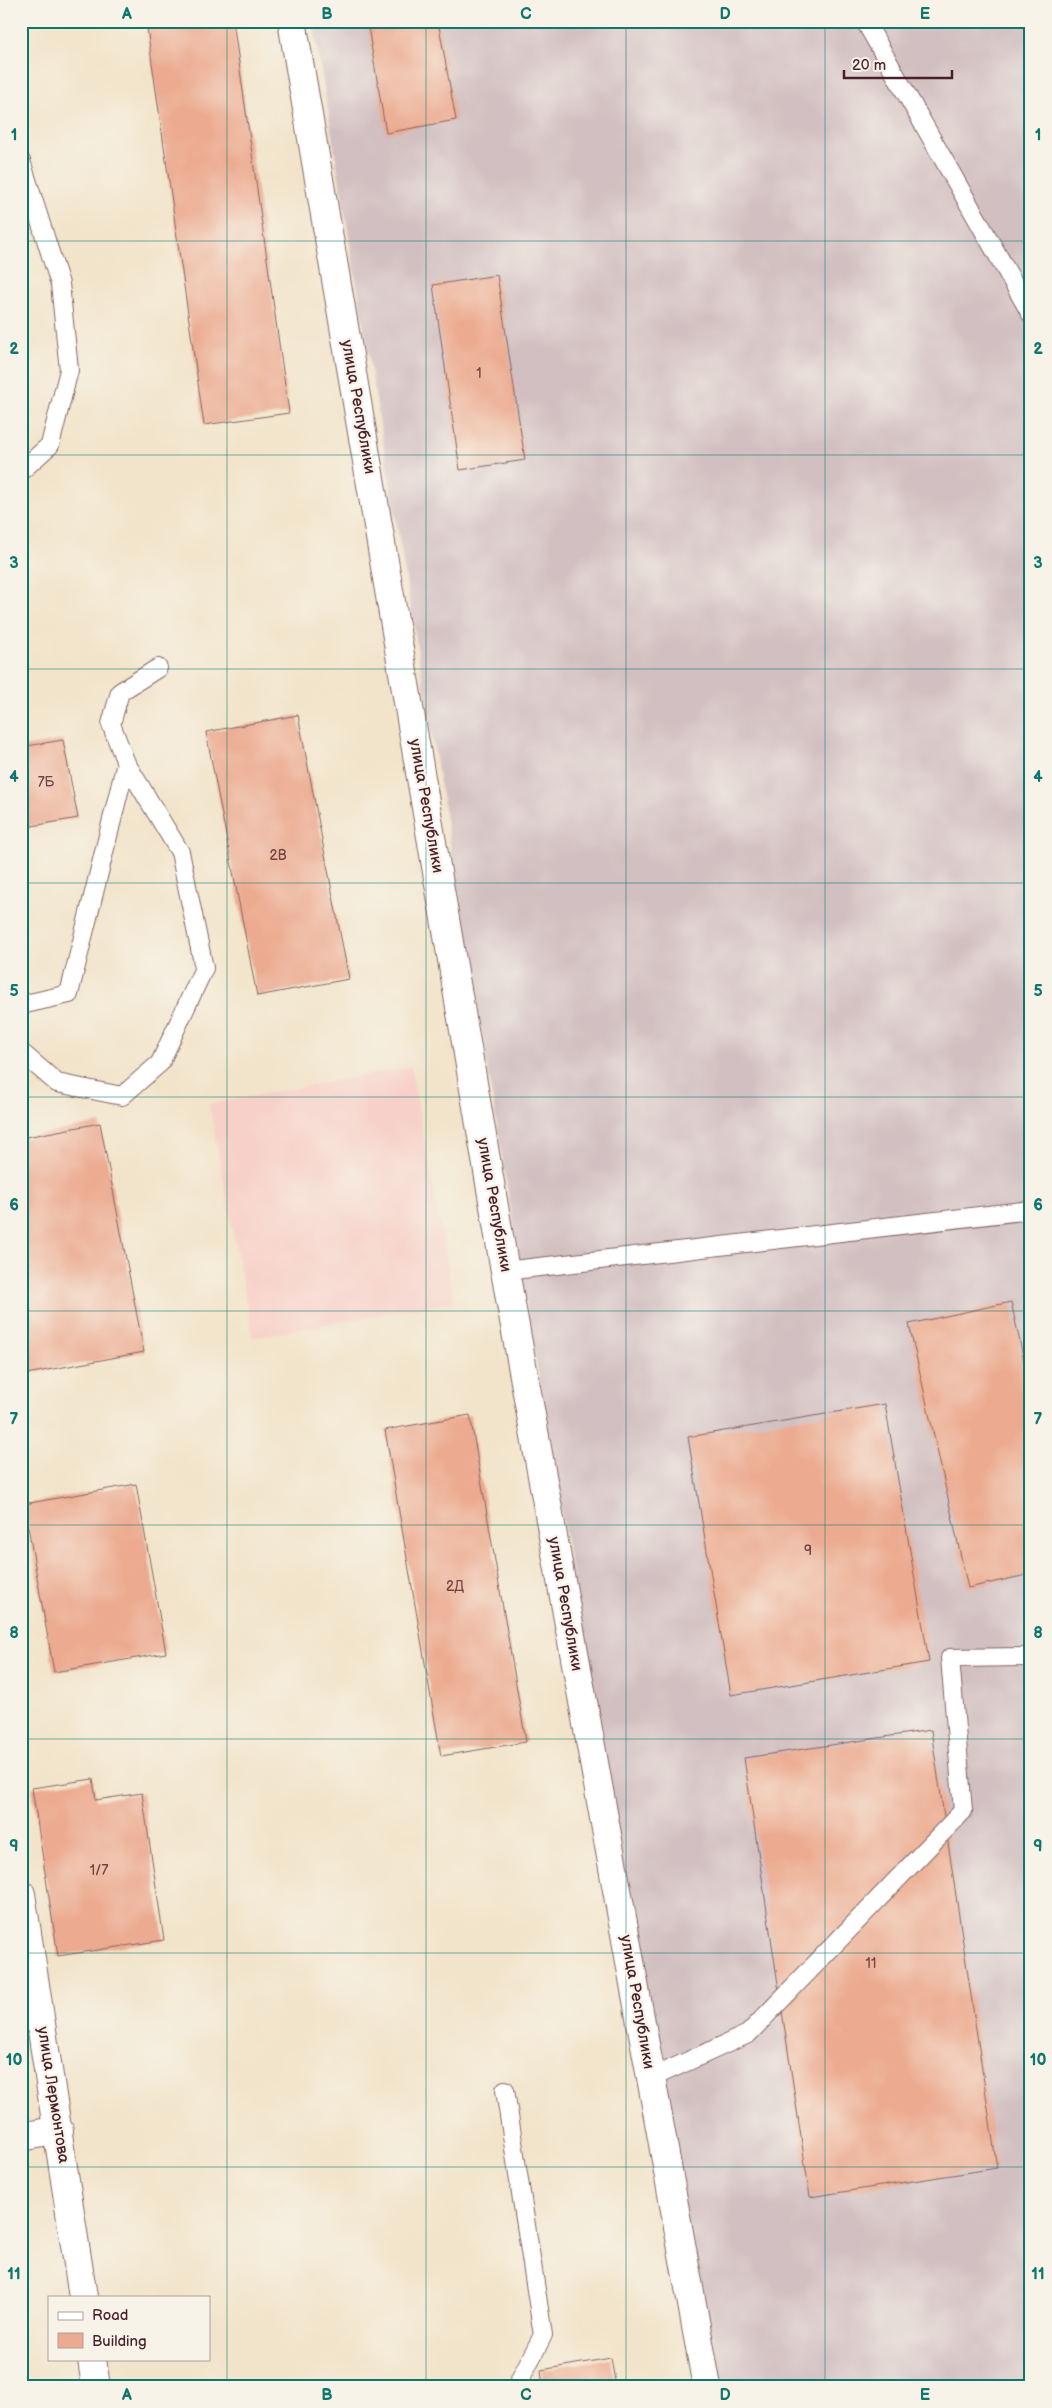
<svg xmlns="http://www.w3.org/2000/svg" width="1052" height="2408" font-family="'Balsamiq Sans',sans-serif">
<rect width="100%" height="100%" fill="#f7f3e8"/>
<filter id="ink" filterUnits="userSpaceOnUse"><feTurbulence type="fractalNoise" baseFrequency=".02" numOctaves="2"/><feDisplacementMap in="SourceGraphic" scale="10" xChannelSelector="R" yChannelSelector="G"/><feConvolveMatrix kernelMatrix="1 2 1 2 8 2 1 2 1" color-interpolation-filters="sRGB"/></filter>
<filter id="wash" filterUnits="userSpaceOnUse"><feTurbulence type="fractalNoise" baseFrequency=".0096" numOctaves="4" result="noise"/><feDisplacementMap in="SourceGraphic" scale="20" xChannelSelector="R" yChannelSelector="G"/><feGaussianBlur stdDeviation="1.12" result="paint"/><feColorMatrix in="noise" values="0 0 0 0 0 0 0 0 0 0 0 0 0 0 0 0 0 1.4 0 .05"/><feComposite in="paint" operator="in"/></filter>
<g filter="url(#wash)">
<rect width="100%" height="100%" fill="#f2e4ca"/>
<path fill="#f7d1c9" d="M411 1067 454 1301 253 1338 209 1104Z"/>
<path fill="#d2bfc1" d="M313 21H1031V2387H722L676 2200Z"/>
<g id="blocks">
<path fill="#ecaa90" d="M146 21H233L289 413 204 425Z
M367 21H438L456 120 386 133Z
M497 275 525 460 460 470 433 285Z
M298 715 349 979 257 996 206 732Z
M63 740 78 818 21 828V747Z
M100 1123 144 1352 21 1375V1138Z
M1011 1302 1031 1392V1574L968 1588 909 1324Z
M885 1404 929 1662 731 1695 688 1437Z
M470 1415 526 1742 441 1756 385 1430Z
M136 1484 166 1653 54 1672 24 1504Z
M931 1730 997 2168 810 2197 744 1758Z
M93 1779 96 1800 142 1793 164 1940 58 1956 32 1788Z
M611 2358 616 2387H543L541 2370Z"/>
</g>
</g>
<g filter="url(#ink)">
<use href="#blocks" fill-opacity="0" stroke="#856463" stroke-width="1"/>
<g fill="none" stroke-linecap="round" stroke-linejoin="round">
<defs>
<path id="lane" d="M865 21 1031 314
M21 161 60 284 69 370 50 445 21 471
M21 1005 69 994 126 763
M21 1052 57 1083 122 1096 160 1063 204 968 180 852 126 763 111 724 120 692 158 668
M505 1271 1031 1210
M651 2078 748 2034 963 1811 950 1658 1031 1657
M505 2090 543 2335 516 2387"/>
<path id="street" d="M292 21 505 1271 707 2387
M21 1894 83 2297
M21 2137 59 2130
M92 2359 96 2387"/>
</defs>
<use href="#lane" stroke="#856463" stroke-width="20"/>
<use href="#street" stroke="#856463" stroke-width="30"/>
<use href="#lane" stroke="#fff" stroke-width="18"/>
<use href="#street" stroke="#fff" stroke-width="28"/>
</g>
</g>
<path fill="none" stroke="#0f766e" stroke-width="1" stroke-opacity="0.55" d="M227 21V2387M426 21V2387M626 21V2387M825 21V2387M21 241H1031M21 455H1031M21 669H1031M21 883H1031M21 1097H1031M21 1311H1031M21 1525H1031M21 1739H1031M21 1953H1031M21 2167H1031"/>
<g text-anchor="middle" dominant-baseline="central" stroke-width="4.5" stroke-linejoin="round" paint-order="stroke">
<g font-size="14" fill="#724244">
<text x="479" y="373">1</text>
<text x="46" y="782">7Б</text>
<text x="278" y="855">2В</text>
<text x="808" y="1550">9</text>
<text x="455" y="1586">2Д</text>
<text x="99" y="1870">1/7</text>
<text x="871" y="1963">11</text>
</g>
<g font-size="16" fill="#4a1f2b" stroke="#f7f3e8">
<text transform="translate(358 407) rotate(80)">улица Республики</text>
<text transform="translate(426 806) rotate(80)">улица Республики</text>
<text transform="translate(494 1205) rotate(80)">улица Республики</text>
<text transform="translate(565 1604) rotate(80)">улица Республики</text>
<text transform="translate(637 2002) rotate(80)">улица Республики</text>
<text transform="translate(53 2095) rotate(81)">улица Лермонтова</text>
</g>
</g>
<rect width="1052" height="2408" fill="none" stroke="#f7f3e8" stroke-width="55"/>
<rect x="48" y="2296" width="162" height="65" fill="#f7f3e8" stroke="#b29e9c"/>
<rect x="58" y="2312" width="25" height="8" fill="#ffffff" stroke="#b29e9c"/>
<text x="92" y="2320" font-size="15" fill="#4a1f2b">Road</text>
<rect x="58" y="2333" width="25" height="15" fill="#ecaa90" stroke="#b29e9c"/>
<text x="92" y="2346" font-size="15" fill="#4a1f2b">Building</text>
<path d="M844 70v8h108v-8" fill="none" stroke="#4a1f2b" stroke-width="2.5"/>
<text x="852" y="70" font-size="15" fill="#4a1f2b" stroke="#f7f3e8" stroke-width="4" paint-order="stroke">20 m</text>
<rect x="28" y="28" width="996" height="2352" fill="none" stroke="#0f766e" stroke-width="2"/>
<g font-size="16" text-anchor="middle" font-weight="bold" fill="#0f766e">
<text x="127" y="19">A</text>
<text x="327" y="19">B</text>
<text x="526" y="19">C</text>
<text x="725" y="19">D</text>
<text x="925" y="19">E</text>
<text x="14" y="140">1</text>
<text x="1038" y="140">1</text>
<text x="14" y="354">2</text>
<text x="1038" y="354">2</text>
<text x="14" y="568">3</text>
<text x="1038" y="568">3</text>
<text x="14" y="782">4</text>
<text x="1038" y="782">4</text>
<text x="14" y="996">5</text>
<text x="1038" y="996">5</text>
<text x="14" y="1210">6</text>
<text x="1038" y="1210">6</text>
<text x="14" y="1424">7</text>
<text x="1038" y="1424">7</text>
<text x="14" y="1638">8</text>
<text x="1038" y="1638">8</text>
<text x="14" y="1851">9</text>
<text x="1038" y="1851">9</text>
<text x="14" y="2065">10</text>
<text x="1038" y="2065">10</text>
<text x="14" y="2279">11</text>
<text x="1038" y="2279">11</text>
<text x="127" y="2400">A</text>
<text x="327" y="2400">B</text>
<text x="526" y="2400">C</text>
<text x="725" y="2400">D</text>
<text x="925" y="2400">E</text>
</g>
</svg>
